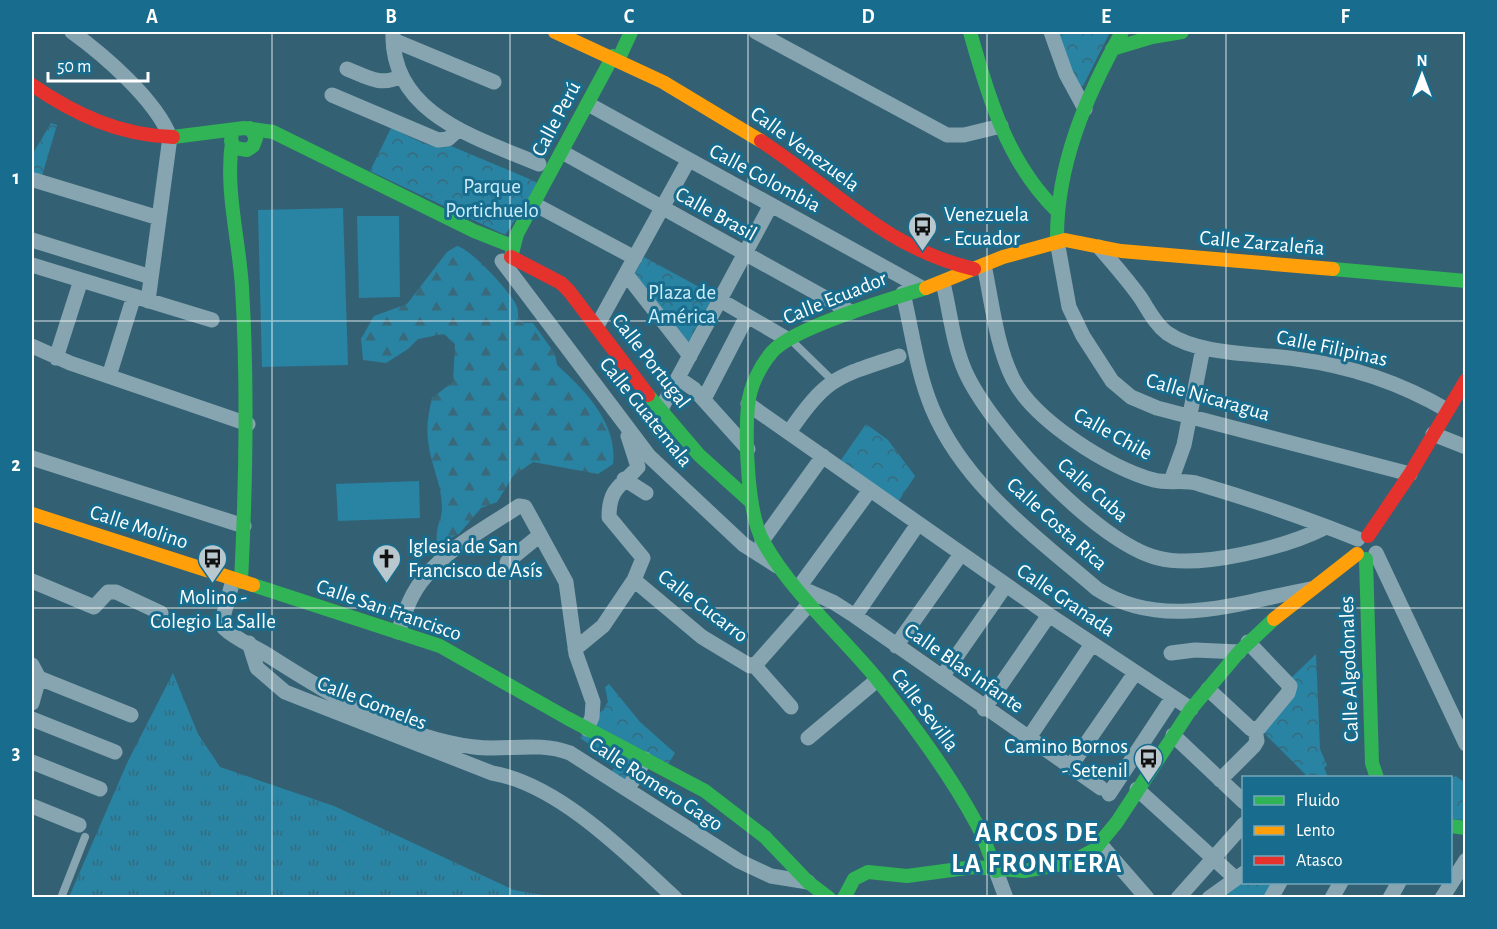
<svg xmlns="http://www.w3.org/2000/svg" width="1497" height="929" font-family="'Alegreya Sans',sans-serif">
<defs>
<pattern id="grass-tufts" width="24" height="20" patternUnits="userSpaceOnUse" patternTransform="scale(1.5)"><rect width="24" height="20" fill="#2983a3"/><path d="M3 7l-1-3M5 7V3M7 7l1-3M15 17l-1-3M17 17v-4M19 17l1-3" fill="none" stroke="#396a7c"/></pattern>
<pattern id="forest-firs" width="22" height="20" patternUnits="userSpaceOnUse" patternTransform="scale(1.5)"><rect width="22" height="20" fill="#2983a3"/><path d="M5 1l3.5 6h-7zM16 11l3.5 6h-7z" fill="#396a7c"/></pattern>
<pattern id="park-crowns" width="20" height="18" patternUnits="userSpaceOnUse" patternTransform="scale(1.5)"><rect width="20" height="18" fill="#2983a3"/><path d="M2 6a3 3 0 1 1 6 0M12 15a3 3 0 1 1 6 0" fill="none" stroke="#396a7c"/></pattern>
</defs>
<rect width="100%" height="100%" fill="#336173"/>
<path fill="url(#grass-tufts)" d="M173 673 198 734 220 767 334 806 514 890 553 897H69L128 761Z"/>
<path fill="url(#forest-firs)" d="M457 246C470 248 513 294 517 307 518 310 518 314 518 317L524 323H533L555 354 557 365C585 390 618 424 613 464L598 474 533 462 513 476 497 502 481 508 459 534 437 544C435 526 442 520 442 508 442 484 430 463 428 440 426 425 429 412 432 398L453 382 455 344 444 334 418 339 408 349 386 363 363 360 361 339 374 316 407 304 447 252Z"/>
<path fill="url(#park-crowns)" d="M1056 32H1110L1083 86 1078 87Z
M51 123 57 125 41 179 32 176V155Z
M391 128C408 135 433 152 451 146L539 183 505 235 370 171Z
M644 257 714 295 686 346 632 279Z
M866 424 888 440 915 476 898 502 841 460Z
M1316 654 1320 749 1327 765 1324 768 1328 777H1308L1262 731 1291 678Z
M609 684 640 722 675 753 667 766 599 731 595 720 608 702 605 687Z
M584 732 636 760 626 782 612 771 617 763 580 738Z
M1456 776 1465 783V820L1451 819V778Z
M1244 882 1276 883 1267 897 1215 898Z"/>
<path fill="#2983a3" d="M343 208 348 365 262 367 258 210Z
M357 216H399L400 297 359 298Z
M419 481 420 518 338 521 336 484Z"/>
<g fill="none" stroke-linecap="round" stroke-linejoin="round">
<path stroke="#87a5b0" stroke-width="8" d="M790 339 832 380
M61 898 85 837"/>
<path stroke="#87a5b0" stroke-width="15" d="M72 32C104 55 156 100 170 137L148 301
M393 32C390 114 477 138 539 164
M756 32 947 135H964L1001 126
M1051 32 1066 74 1085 109
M393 40 494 82
M347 69C367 77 381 87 401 76
M332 95 438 140 448 139 458 130
M588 104 922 288
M562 152 851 312
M34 180 159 218
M534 204 635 258
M32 240 151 277
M1057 241 1069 307 1083 336 1112 381 1131 397 1157 408 1410 474
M1099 247C1113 263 1127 279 1140 297 1148 309 1155 324 1167 333 1200 356 1258 353 1296 359 1351 366 1399 382 1447 410
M502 261 649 456 744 545 777 566
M32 265 212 320
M984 265C992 302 996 345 1013 379 1034 420 1110 469 1154 480 1169 484 1184 479 1199 484 1253 500 1306 518 1358 539
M626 274 690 356
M943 283C950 311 953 344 965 371 990 428 1097 543 1158 558 1201 569 1287 547 1326 527
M903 293C912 331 917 372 932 408 964 485 1035 536 1097 589 1163 632 1240 602 1310 589
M720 300 787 339
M597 326 688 161
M32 346 70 363 248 424
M56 358 81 280
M109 376 134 296
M678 378 694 389 748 449
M704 399 747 316
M748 404 1049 615 1191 709
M661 409 771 205
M789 432C828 376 836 377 899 356
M1433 434 1466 447
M628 436 638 467C622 486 609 487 609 517L643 558 634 580
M32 458 244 526
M624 479 646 493
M1171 481 1184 445 1203 348
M870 490 799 587 833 602 855 616 1101 788
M762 541 823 456
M1376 553 1466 744
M507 562 540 535
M233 580 222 621 224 628C235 639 253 646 266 654 330 695 398 737 474 747 507 751 538 741 570 753L739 861 771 876 808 882
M32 581 94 607 108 592H116L161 613
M855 616 918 524
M398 632C405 612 411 593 425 577 449 547 488 527 519 506L525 507 566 582 576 654 593 702 592 717 587 729
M249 643 257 668 285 692 492 773C558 784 626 853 675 898
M896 646 961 554
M575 649 603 626 634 580 702 637 750 666 757 663 811 602
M1171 653 1195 650 1239 652
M32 665 39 678 32 703
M754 665 791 707
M942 677 1006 585
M39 678 131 715
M1208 689 1251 729 1259 728 1288 693 1290 686 1248 642
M984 709 1049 615
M32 719 115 752
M1173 735 1244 802
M808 738 877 680
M1028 739 1092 644
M32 762 100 789
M1070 767 1135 673
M1220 780 1254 746 1257 741 1255 730
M628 789 645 759
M1137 789 1235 878
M1109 794 1173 697
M32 806 79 825
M1100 844 1147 898
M996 871 1006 898
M1178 898 1244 824
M1209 898 1244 873
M1271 898 1280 882
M1332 898 1341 882
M1390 898 1399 882
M1442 898 1466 860"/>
<path stroke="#30b455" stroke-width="14" d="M970 32C988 96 1007 162 1056 210
M1112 49 1152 37 1182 32
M619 58 631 32
M232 133 231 141 235 148 247 150 253 146 256 138 250 128
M173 137 244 128 273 132 474 231 512 246
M232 142C225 190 239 239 242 287 248 386 246 483 241 582
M1057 241C1056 166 1086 96 1122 32
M511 257 517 234 613 56
M1333 269 1466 281
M926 288C893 298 792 328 772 352 760 366 750 386 748 405 745 438 747 515 764 543 793 594 840 634 877 679 912 723 948 771 975 821 984 836 989 854 996 871
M648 395 699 455 750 501
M1366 559 1372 763 1377 778
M253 585 440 646 567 718 705 791 765 837 808 882 829 898
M1450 826 1466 828
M844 898 854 879 868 872 907 876 974 867 1024 871 1069 863 1094 850 1117 822 1191 709 1239 652 1274 619"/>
<path stroke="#ff9f0a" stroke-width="14" d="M555 32 663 82 761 141
M926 288 1003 257 1065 240 1121 251 1333 269
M32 514 253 585
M1274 619 1357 554"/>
<path stroke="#e5322d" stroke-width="14" d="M32 85C76 115 119 135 173 137
M761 141C836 190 883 247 974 269
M511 257 561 283 569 291 648 395
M1368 536 1410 474 1466 380"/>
</g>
<path fill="none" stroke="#fff" stroke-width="1.5" stroke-opacity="0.55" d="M272 32V898M510 32V898M748 32V898M987 32V898M1226 32V898M32 321H1466M32 608H1466"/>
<defs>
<symbol id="bus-pin" viewBox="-11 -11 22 30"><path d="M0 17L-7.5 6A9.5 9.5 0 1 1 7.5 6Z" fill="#b8c8ce" stroke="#186d8e"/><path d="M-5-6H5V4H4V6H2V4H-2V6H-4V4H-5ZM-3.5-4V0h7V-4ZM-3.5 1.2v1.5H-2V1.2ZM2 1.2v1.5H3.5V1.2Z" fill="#111"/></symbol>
<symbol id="church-pin" viewBox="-11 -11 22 30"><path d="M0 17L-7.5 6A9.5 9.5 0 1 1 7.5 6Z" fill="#b8c8ce" stroke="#186d8e"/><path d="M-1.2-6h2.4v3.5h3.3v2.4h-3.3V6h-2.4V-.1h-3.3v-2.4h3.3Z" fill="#111"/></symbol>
</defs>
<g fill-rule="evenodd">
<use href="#bus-pin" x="906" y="210" width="33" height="45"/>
<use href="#bus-pin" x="196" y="542" width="33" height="45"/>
<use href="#church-pin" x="370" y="542" width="33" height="45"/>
<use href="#bus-pin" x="1132" y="742" width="33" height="45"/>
</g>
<g text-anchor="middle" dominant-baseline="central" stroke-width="6" stroke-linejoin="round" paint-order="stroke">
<g font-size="21" fill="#fff" stroke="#186d8e">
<text transform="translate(556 119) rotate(-62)">Calle Perú</text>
<text transform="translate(805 149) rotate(36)">Calle Venezuela</text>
<text transform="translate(765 178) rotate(28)">Calle Colombia</text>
<text transform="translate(716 214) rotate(29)">Calle Brasil</text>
<text transform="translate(1262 243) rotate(5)">Calle Zarzaleña</text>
<text transform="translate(835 298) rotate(-22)">Calle Ecuador</text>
<text transform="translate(1332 348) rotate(12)">Calle Filipinas</text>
<text transform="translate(651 361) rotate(52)">Calle Portugal</text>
<text transform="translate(1208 397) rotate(16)">Calle Nicaragua</text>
<text transform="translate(646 412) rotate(51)">Calle Guatemala</text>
<text transform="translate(1113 434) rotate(29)">Calle Chile</text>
<text transform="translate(1093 490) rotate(41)">Calle Cuba</text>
<text transform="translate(1057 524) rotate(42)">Calle Costa Rica</text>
<text transform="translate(139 527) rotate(18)">Calle Molino</text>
<text transform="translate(1066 600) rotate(34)">Calle Granada</text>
<text transform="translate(703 606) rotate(37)">Calle Cucarro</text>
<text transform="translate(389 610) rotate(19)">Calle San Francisco</text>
<text transform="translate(964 668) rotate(35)">Calle Blas Infante</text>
<text transform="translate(1349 669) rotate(-92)">Calle Algodonales</text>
<text transform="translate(372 703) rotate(21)">Calle Gomeles</text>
<text transform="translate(925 710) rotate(53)">Calle Sevilla</text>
<text transform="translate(656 784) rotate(33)">Calle Romero Gago</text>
</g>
<g font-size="21" fill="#cbeefb" stroke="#186d8e">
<text x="492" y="186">Parque<tspan x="492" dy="24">Portichuelo</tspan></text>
<text x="682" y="292">Plaza de<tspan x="682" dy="24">América</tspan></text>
</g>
<g font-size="21" fill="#fff" stroke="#186d8e" text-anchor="start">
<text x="944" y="214">Venezuela<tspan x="944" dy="24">- Ecuador</tspan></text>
<text x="408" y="546">Iglesia de San<tspan x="408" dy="24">Francisco de Asís</tspan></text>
<text x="213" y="597" text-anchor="middle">Molino -<tspan x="213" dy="24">Colegio La Salle</tspan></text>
<text x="1128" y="746" text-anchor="end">Camino Bornos<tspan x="1128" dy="24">- Setenil</tspan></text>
</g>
<g font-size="27" font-weight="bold" letter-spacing="1.5" fill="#fff" stroke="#186d8e">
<text x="1037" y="832">ARCOS DE<tspan x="1037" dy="31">LA FRONTERA</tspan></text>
</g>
</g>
<rect width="1497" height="929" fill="none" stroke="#186d8e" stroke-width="66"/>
<rect x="1242" y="776" width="210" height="108" fill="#186d8e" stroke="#74a7bb" stroke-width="1.5"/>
<rect x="1254" y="796" width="30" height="9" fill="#30b455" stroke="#74a7bb" stroke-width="1.5"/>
<text x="1296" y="806" font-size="18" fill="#ffffff">Fluido</text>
<rect x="1254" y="826" width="30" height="9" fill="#ff9f0a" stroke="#74a7bb" stroke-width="1.5"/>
<text x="1296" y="836" font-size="18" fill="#ffffff">Lento</text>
<rect x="1254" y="856" width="30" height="9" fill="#e5322d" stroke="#74a7bb" stroke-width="1.5"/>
<text x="1296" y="866" font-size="18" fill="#ffffff">Atasco</text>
<g transform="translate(1422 75)" stroke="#186d8e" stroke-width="4.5" paint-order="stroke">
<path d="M0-4.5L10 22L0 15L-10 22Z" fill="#ffffff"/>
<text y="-9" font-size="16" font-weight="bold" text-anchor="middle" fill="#ffffff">N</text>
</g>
<path d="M48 72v9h100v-9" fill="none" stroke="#ffffff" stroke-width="3"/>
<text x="57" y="72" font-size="18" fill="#ffffff" stroke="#186d8e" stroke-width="4.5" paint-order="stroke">50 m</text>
<rect x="33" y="33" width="1431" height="863" fill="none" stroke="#fff" stroke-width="2"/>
<g font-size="20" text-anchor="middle" font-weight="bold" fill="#fff">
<text x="152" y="23">A</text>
<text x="391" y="23">B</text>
<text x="629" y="23">C</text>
<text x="868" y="23">D</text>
<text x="1106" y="23">E</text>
<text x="1345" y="23">F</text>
<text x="16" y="184">1</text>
<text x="16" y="471">2</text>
<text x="16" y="759">3</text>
</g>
</svg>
